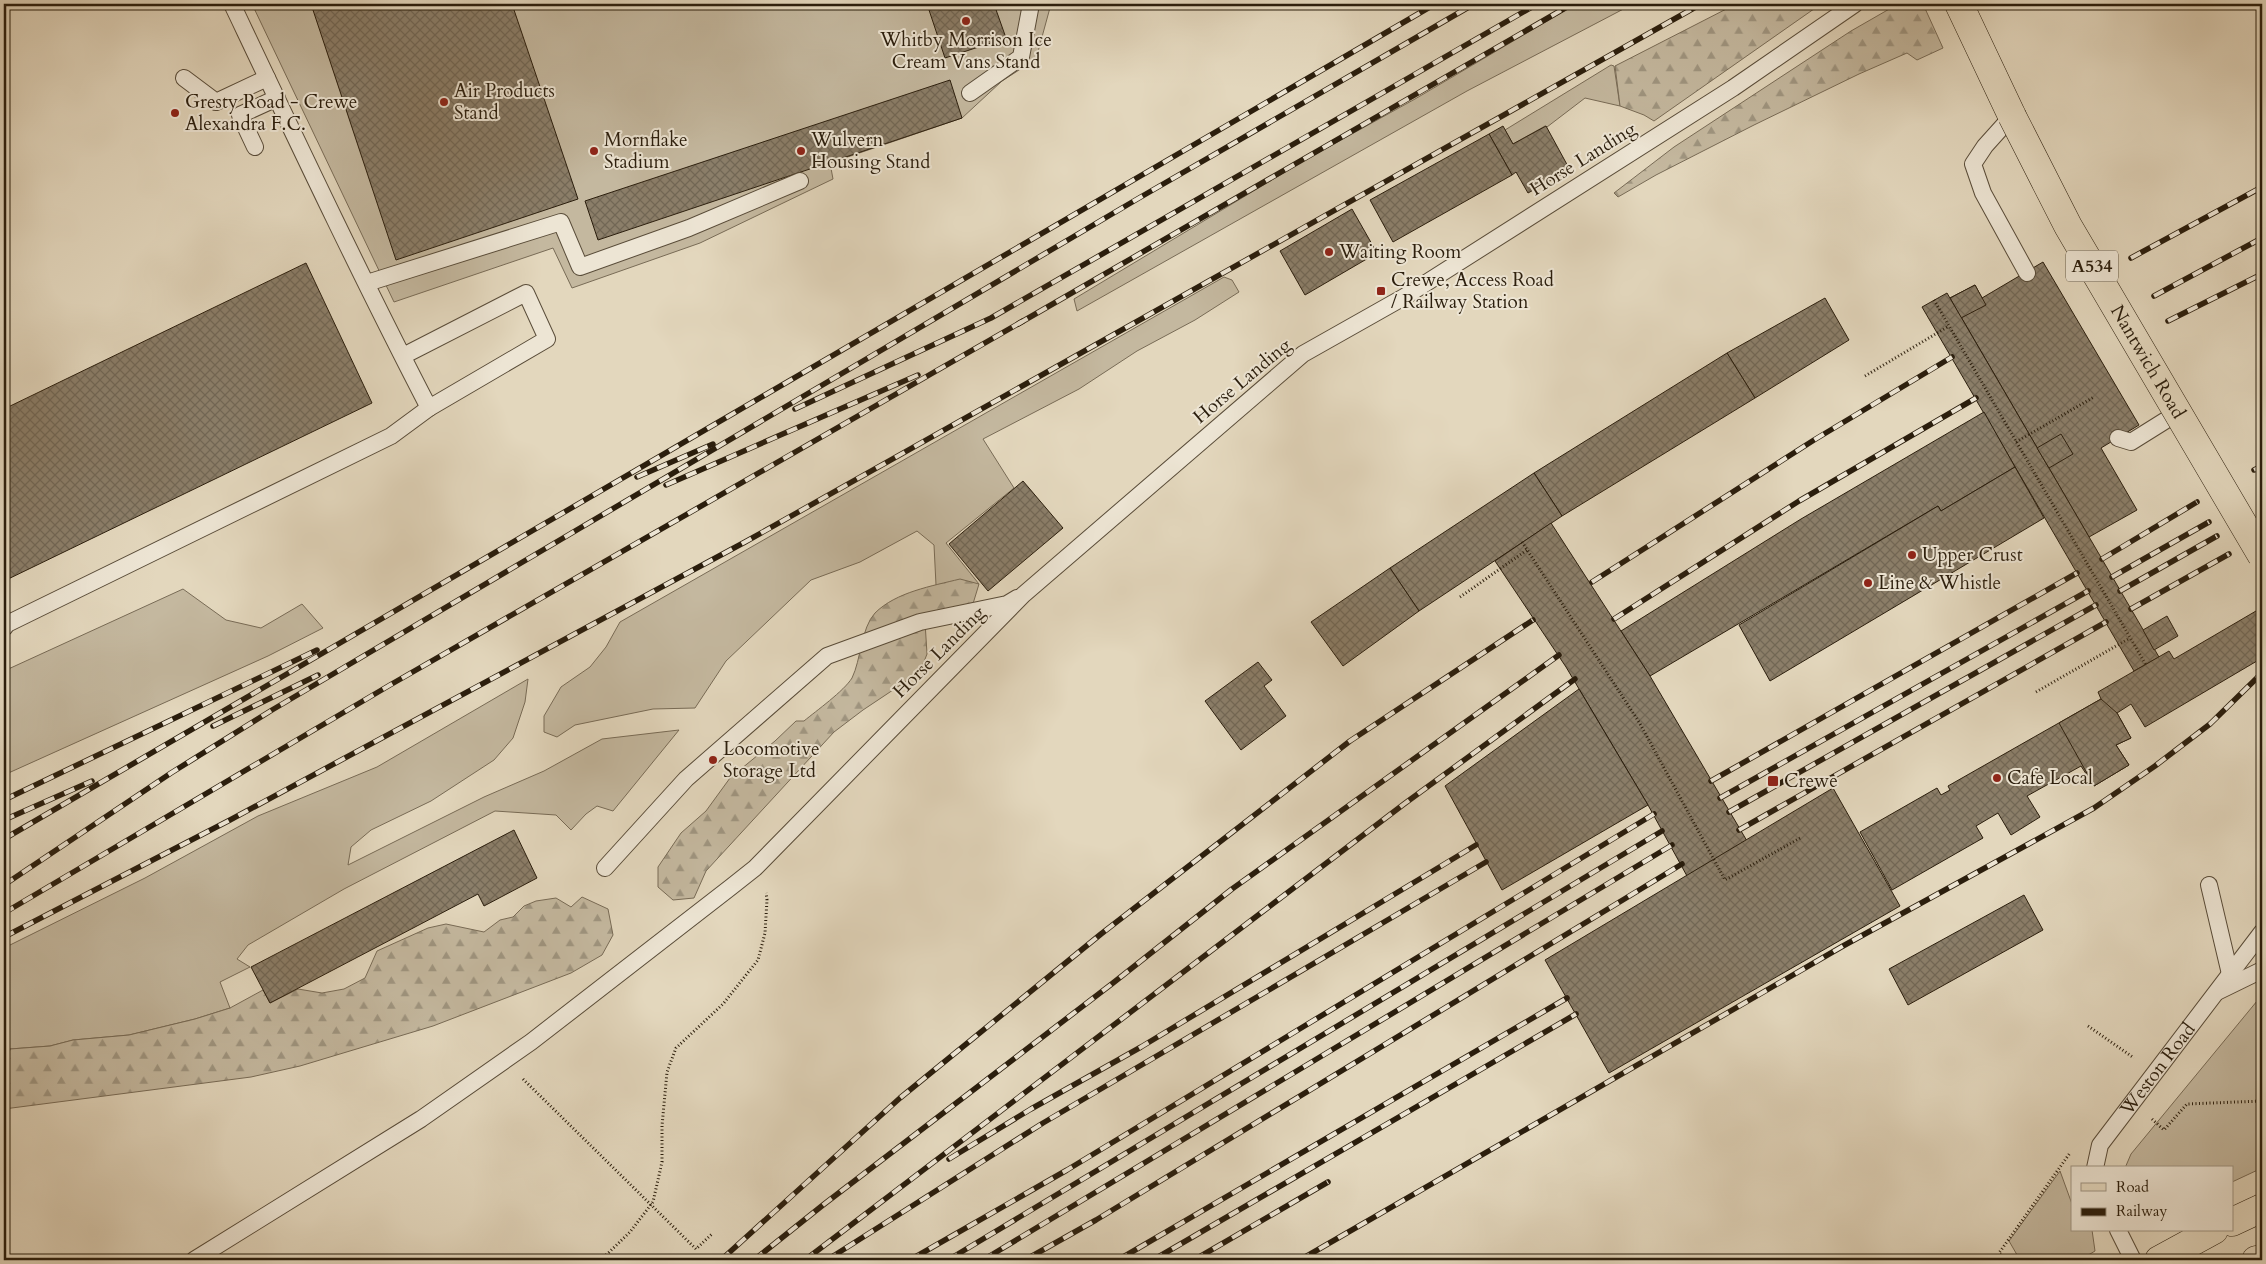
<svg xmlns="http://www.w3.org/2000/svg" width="2266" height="1264" viewBox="0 0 2266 1264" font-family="Cardo,serif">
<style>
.grass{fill:#c4b89f;stroke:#786b56}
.forest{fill:url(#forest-firs);stroke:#786b56}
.building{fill:url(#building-cross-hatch);stroke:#2b1e0d}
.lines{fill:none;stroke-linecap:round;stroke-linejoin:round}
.lane-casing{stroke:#594c39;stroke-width:18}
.primary-casing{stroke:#2b1e0d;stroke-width:29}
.path{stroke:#2b1e0d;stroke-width:3;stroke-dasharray:1 2.5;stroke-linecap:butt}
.lane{stroke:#ede5d4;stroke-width:16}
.primary{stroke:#e3d7bd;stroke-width:28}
.rail-casing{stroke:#2b1e0d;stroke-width:5.5}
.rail{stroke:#ede5d4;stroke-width:4;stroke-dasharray:11;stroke-linecap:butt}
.primary-bridge-casing{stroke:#2b1e0d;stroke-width:29;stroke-linecap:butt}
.path-bridge{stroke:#2b1e0d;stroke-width:3;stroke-dasharray:1 2.5;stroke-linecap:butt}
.primary-bridge{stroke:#e3d7bd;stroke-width:28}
.poi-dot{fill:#8f2418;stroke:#ede5d4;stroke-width:2}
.labels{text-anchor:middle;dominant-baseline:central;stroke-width:4;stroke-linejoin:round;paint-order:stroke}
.shield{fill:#ede5d4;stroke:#655a49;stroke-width:1}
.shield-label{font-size:18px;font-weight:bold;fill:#2b1e0d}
.poi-label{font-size:19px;fill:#2b1e0d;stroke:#ede5d4;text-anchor:start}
.street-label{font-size:19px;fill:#2b1e0d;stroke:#ede5d4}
</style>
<defs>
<pattern id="forest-firs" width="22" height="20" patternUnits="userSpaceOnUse" patternTransform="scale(1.25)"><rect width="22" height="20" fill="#c4b89f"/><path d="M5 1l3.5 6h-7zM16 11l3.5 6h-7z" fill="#9f9580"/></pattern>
<pattern id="building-cross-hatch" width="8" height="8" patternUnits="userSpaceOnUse" patternTransform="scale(1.25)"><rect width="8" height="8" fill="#8b7e69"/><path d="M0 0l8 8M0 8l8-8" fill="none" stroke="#726755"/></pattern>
</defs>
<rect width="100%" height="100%" fill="#e3d7bd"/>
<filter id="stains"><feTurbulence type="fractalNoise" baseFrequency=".004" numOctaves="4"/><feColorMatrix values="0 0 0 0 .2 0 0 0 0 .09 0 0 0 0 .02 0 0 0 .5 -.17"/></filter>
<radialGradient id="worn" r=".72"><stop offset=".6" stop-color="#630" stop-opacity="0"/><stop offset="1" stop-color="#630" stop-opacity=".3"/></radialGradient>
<!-- grass -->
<g class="grass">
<path d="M252 4H1051L1036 59 1002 81 962 118 830 163 833 179 700 243 572 288 553 248 394 302Z"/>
<path d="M1576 4H1633L1467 91 1077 311 1074 299 1305 160 1415 99Z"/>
<path d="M1611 65 1614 66 1620 106 1585 98 1547 127 1545 126 1513 144 1505 130Z"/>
<path d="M1224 277 1232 280 1239 292 1195 320 1137 351 1079 389 983 439 1014 488 946 543 979 584 955 600 936 585 934 545 917 531 860 562 811 580 726 661 695 708 653 709 575 725 557 737 544 732V716L561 687 590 667 606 647 620 622Z"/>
<path d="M183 589 226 620 261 628 302 604 323 628 268 656 4 775V671Z"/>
<path d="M528 679 525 702 513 738 494 760 431 801 371 830 351 847 348 865 484 797 544 771 602 739 679 730 613 811 597 806 586 814 571 830 556 815 495 811 344 889 248 945 237 959 250 967 220 982 230 1008 195 1019 129 1035 73 1040 50 1046 10 1049 4 1079V948L145 878 258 816 377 767Z"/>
<path d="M2262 995V1168L2232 1182V1168H2125L2131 1154Z"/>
<path d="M2060 1171 2072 1204V1230H2092L2095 1251 2080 1260H2020L2009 1241Z"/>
</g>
<!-- forest -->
<g class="forest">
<path d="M1736 4H1821L1654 121 1644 115 1620 106 1615 66Z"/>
<path d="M1898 4H1923L1943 48 1917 60 1907 53 1859 74 1754 125 1656 175 1618 197 1614 193 1674 147 1851 31Z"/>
<path d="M960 579 979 584 972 607 925 622 927 654 920 672 863 710 834 732 706 871 694 898 673 900 658 887V867L681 833 706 811 730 778 775 741 796 721H804C816 711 844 691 852 678 861 660 861 628 875 613 896 592 932 586 960 579Z"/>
<path d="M582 897 608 909 613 935 602 955 571 973 433 1026 300 1066 251 1077 4 1109V1079L10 1049 50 1046 73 1040 129 1035 195 1019 230 1008 263 990 270 1003 298 989 322 993 344 989 365 978 377 951 428 928 446 924 484 932 500 920 513 917 524 906 536 901 556 898 571 907Z"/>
</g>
<!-- building -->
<g class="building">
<path d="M311 4H512L578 199 396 260Z"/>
<path d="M927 4H994L1006 38 945 58Z"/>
<path d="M950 80 962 118 598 240 585 201Z"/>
<path d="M1503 126 1513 144 1546 126 1570 170 1528 193 1516 172 1512 175 1489 134Z"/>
<path d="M1489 134 1512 175 1393 242 1370 200Z"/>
<path d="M1352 209 1377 253 1305 295 1280 251Z"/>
<path d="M2043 262 2139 425 2101 448 2137 510 2089 537 1950 298 1975 285 1982 298Z"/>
<path d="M306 263 372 403 4 581V409Z"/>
<path d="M1975 285 1986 305 1961 318 1950 298Z"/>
<path d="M1947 293 2159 657 2134 671 1922 307Z"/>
<path d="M1825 298 1849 340 1755 398 1727 353Z"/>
<path d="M1727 353 1755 398 1562 516 1534 473Z"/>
<path d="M1984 412 2015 467 1941 511 1938 506 1650 676 1621 631 1801 519Z"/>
<path d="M2061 434 2073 454 2049 468 2037 448Z"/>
<path d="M2015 467 2044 518 1770 681 1739 625 1938 506 1941 511Z"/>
<path d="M1534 473 1562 516 1419 611 1390 568Z"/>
<path d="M1023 481 1063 528 988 591 949 544Z"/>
<path d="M1551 523 1650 676 1747 841 1687 876 1648 805 1566 667 1495 561Z"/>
<path d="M1390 568 1419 611 1343 666 1311 622Z"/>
<path d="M2256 611 2262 622V658L2145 727 2131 704 2117 713 2131 738 2116 745 2129 765 2094 786 2081 766 2027 796 2040 817 2011 835 1998 813 1976 826 1983 838 1892 890 1860 832 1937 788 1941 795 1950 790 1948 786 2101 699 2098 692 2169 651 2174 659Z"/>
<path d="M2167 616 2178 636 2154 650 2143 630Z"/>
<path d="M1258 662 1272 680 1264 686 1286 716 1241 750 1205 701Z"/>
<path d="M1579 689 1648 805 1502 890 1445 786Z"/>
<path d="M2101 699 2117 713 2131 738 2116 745 2129 765 2094 786 2059 723Z"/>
<path d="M1833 788 1900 906 1609 1073 1545 960Z"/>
<path d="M514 830 537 878 484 906 478 894 270 1003 251 967Z"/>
<path d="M2024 895 2043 930 1908 1005 1889 969Z"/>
</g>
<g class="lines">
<defs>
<g id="lane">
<path d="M232 4C296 139 360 275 429 408L547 339 526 293 403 356"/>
<path d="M184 78 216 102 267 78"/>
<path d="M970 93 1021 57 1031 4"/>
<path d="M2012 116 1985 146 1973 164 1983 193 2027 273"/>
<path d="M255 147 240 115 277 98"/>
<path d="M367 283 561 222 580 267 689 228 800 181"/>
<path d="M2118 438 2131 442 2179 412"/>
<path d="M4 628 7 624 391 436 429 408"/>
<path d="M605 868 686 779 827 656 920 622 1007 604 1017 598"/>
<path d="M2209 885 2230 974"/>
<path d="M2219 991 2262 970"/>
<path id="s1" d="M2095 1168 2100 1145 2262 932"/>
<path d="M2118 1230 2133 1260"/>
<path d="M194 1260 421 1119 531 1042 731 887 755 868 1023 595 1303 354 1404 297 1733 88 1855 4"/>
</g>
<g id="primary">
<path d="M1959 4 2012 116"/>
<path d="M2232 1222 2262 1208"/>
<path d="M2159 1260 2214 1230"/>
<path d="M2256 1260 2262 1259"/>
</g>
</defs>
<!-- lane casing -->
<use href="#lane" class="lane-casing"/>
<!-- primary casing -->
<use href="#primary" class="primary-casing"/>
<!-- path -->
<g class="path">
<path d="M1934 300 2146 665"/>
<path d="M1865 376 1949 326"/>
<path d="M2016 442 2094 397"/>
<path d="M1460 597 1527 550"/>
<path d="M2036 692 2130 638"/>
<path d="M2088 1026 2134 1058"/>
<path d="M523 1079 696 1249 713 1233"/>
<path d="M2152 1119 2164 1130 2187 1104 2262 1101"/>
<path d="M601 1260 630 1232 653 1202 662 1162V1126L667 1072 676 1048 723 1004 758 960 765 933 767 900 766 893"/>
<path d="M2005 1260 1999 1253 2070 1153"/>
</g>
<!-- lane -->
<use href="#lane" class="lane"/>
<!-- primary -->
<use href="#primary" class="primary"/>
<defs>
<g id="rail">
<path d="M2131 258 2262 187"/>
<path d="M2154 296 2262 238"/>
<path d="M2168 321 2262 274"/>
<path d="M1018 324 1572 4"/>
<path d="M795 409 991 318 1537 4"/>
<path d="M2254 470 2262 466"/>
<path d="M637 477 713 444"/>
<path d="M666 485 918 375"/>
<path d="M2102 559 2197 502"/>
<path d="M2112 577 2209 522"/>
<path d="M1592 582 1814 440 1952 357"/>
<path d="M2120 591 2217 536"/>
<path d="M2131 609 2229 554"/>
<path d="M1614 619 1799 501 1976 398"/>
<path d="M213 726 318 675"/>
<path d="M1711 781 2077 573"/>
<path d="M1720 798 2088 591"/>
<path d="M4 800 317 650"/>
<path d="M1729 812 2096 605"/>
<path d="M4 820 92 781"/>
<path d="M1739 830 2106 622"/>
<path d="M4 839 1435 4"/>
<path d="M4 885 171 773 272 710 1139 198 1474 4"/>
<path d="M4 913 390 685 1023 321"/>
<path d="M4 937 230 820 745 542 1701 4"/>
<path d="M949 1159 1031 1109 1141 1047 1476 845"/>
<path d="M721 1260 900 1098 1101 934 1350 741 1533 620"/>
<path d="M754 1260 823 1205 1113 983 1232 889 1559 655"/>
<path d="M805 1260 1404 804 1575 679"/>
<path d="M827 1260 1043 1123 1486 862"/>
<path d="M910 1260 1067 1170 1654 814"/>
<path d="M948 1260 1662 831"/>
<path d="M983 1260 1672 845"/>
<path d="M1025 1260 1096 1220 1682 864"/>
<path d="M1118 1260 1567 998"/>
<path d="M1153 1260 1576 1014"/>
<path d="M1194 1260 1328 1182"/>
<path d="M1300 1260 1843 946 2094 808 2155 766 2210 724 2262 673"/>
</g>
</defs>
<!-- rail casing -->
<use href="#rail" class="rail-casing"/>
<!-- rail -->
<use href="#rail" class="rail"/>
<defs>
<g id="primary-bridge">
<path id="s2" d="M2012 116 2068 226 2262 556"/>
</g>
</defs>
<!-- primary-bridge casing -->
<use href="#primary-bridge" class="primary-bridge-casing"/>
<!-- path-bridge -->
<path class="path-bridge" d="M1522 542 1639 722 1725 880 1802 837"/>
<!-- primary-bridge -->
<use href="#primary-bridge" class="primary-bridge"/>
</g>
<!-- markers -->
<g class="poi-dot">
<circle cx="966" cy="21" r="5"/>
<circle cx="444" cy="102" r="5"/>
<circle cx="175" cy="113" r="5"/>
<circle cx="594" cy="151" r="5"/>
<circle cx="801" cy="151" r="5"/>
<circle cx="1329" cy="252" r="5"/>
<rect x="1376" y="286" width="10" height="10" rx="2.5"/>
<circle cx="1912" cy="555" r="5"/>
<circle cx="1868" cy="583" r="5"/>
<circle cx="713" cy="760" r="5"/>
<circle cx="1997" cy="778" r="5"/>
<rect x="1767" y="775" width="12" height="12" rx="2.5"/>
</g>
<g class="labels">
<!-- shield labels -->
<rect class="shield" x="2066" y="250.5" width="52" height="31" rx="4"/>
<g class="shield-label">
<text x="2092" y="266">A534</text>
</g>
<!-- poi labels -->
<g class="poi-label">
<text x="966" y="40" text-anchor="middle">Whitby Morrison Ice<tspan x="966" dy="22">Cream Vans Stand</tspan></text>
<text x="454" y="91">Air Products<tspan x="454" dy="22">Stand</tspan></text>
<text x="185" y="102">Gresty Road - Crewe<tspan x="185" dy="22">Alexandra F.C.</tspan></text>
<text x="604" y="140">Mornflake<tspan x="604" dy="22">Stadium</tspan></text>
<text x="811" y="140">Wulvern<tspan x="811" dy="22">Housing Stand</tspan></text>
<text x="1339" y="252">Waiting Room</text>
<text x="1391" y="280">Crewe, Access Road<tspan x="1391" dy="22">/ Railway Station</tspan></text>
<text x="1922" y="555">Upper Crust</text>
<text x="1878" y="583">Line &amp; Whistle</text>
<text x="723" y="749">Locomotive<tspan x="723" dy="22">Storage Ltd</tspan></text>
<text x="2007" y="778">Cafe Local</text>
<text x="1784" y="781">Crewe</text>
</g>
<!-- street labels -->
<g class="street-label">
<text transform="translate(1583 159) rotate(-32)">Horse Landing</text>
<text stroke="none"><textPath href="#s2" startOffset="281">Nantwich Road</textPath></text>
<text transform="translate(1242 381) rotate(-40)">Horse Landing</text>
<text transform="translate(939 652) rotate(-45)">Horse Landing</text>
<text stroke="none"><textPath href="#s1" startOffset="119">Weston Road</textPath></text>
</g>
</g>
<!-- margin -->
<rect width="2266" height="1264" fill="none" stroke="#e3d7bd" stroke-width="20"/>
<rect x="5" y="5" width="2256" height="1254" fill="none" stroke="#2b1e0d" stroke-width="2.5"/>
<rect x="10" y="10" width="2246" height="1244" fill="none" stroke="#2b1e0d"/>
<!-- legend -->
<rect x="2071" y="1166" width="162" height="65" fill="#ede5d4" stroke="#9f9584"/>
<rect x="2081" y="1183" width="25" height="8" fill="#e3d7bd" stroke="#9f9584"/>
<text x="2116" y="1192" font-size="15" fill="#2b1e0d">Road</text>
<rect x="2081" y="1208" width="25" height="8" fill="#2b1e0d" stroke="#9f9584"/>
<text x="2116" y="1216" font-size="15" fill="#2b1e0d">Railway</text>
<rect width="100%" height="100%" filter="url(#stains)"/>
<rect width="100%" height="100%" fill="url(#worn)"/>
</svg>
